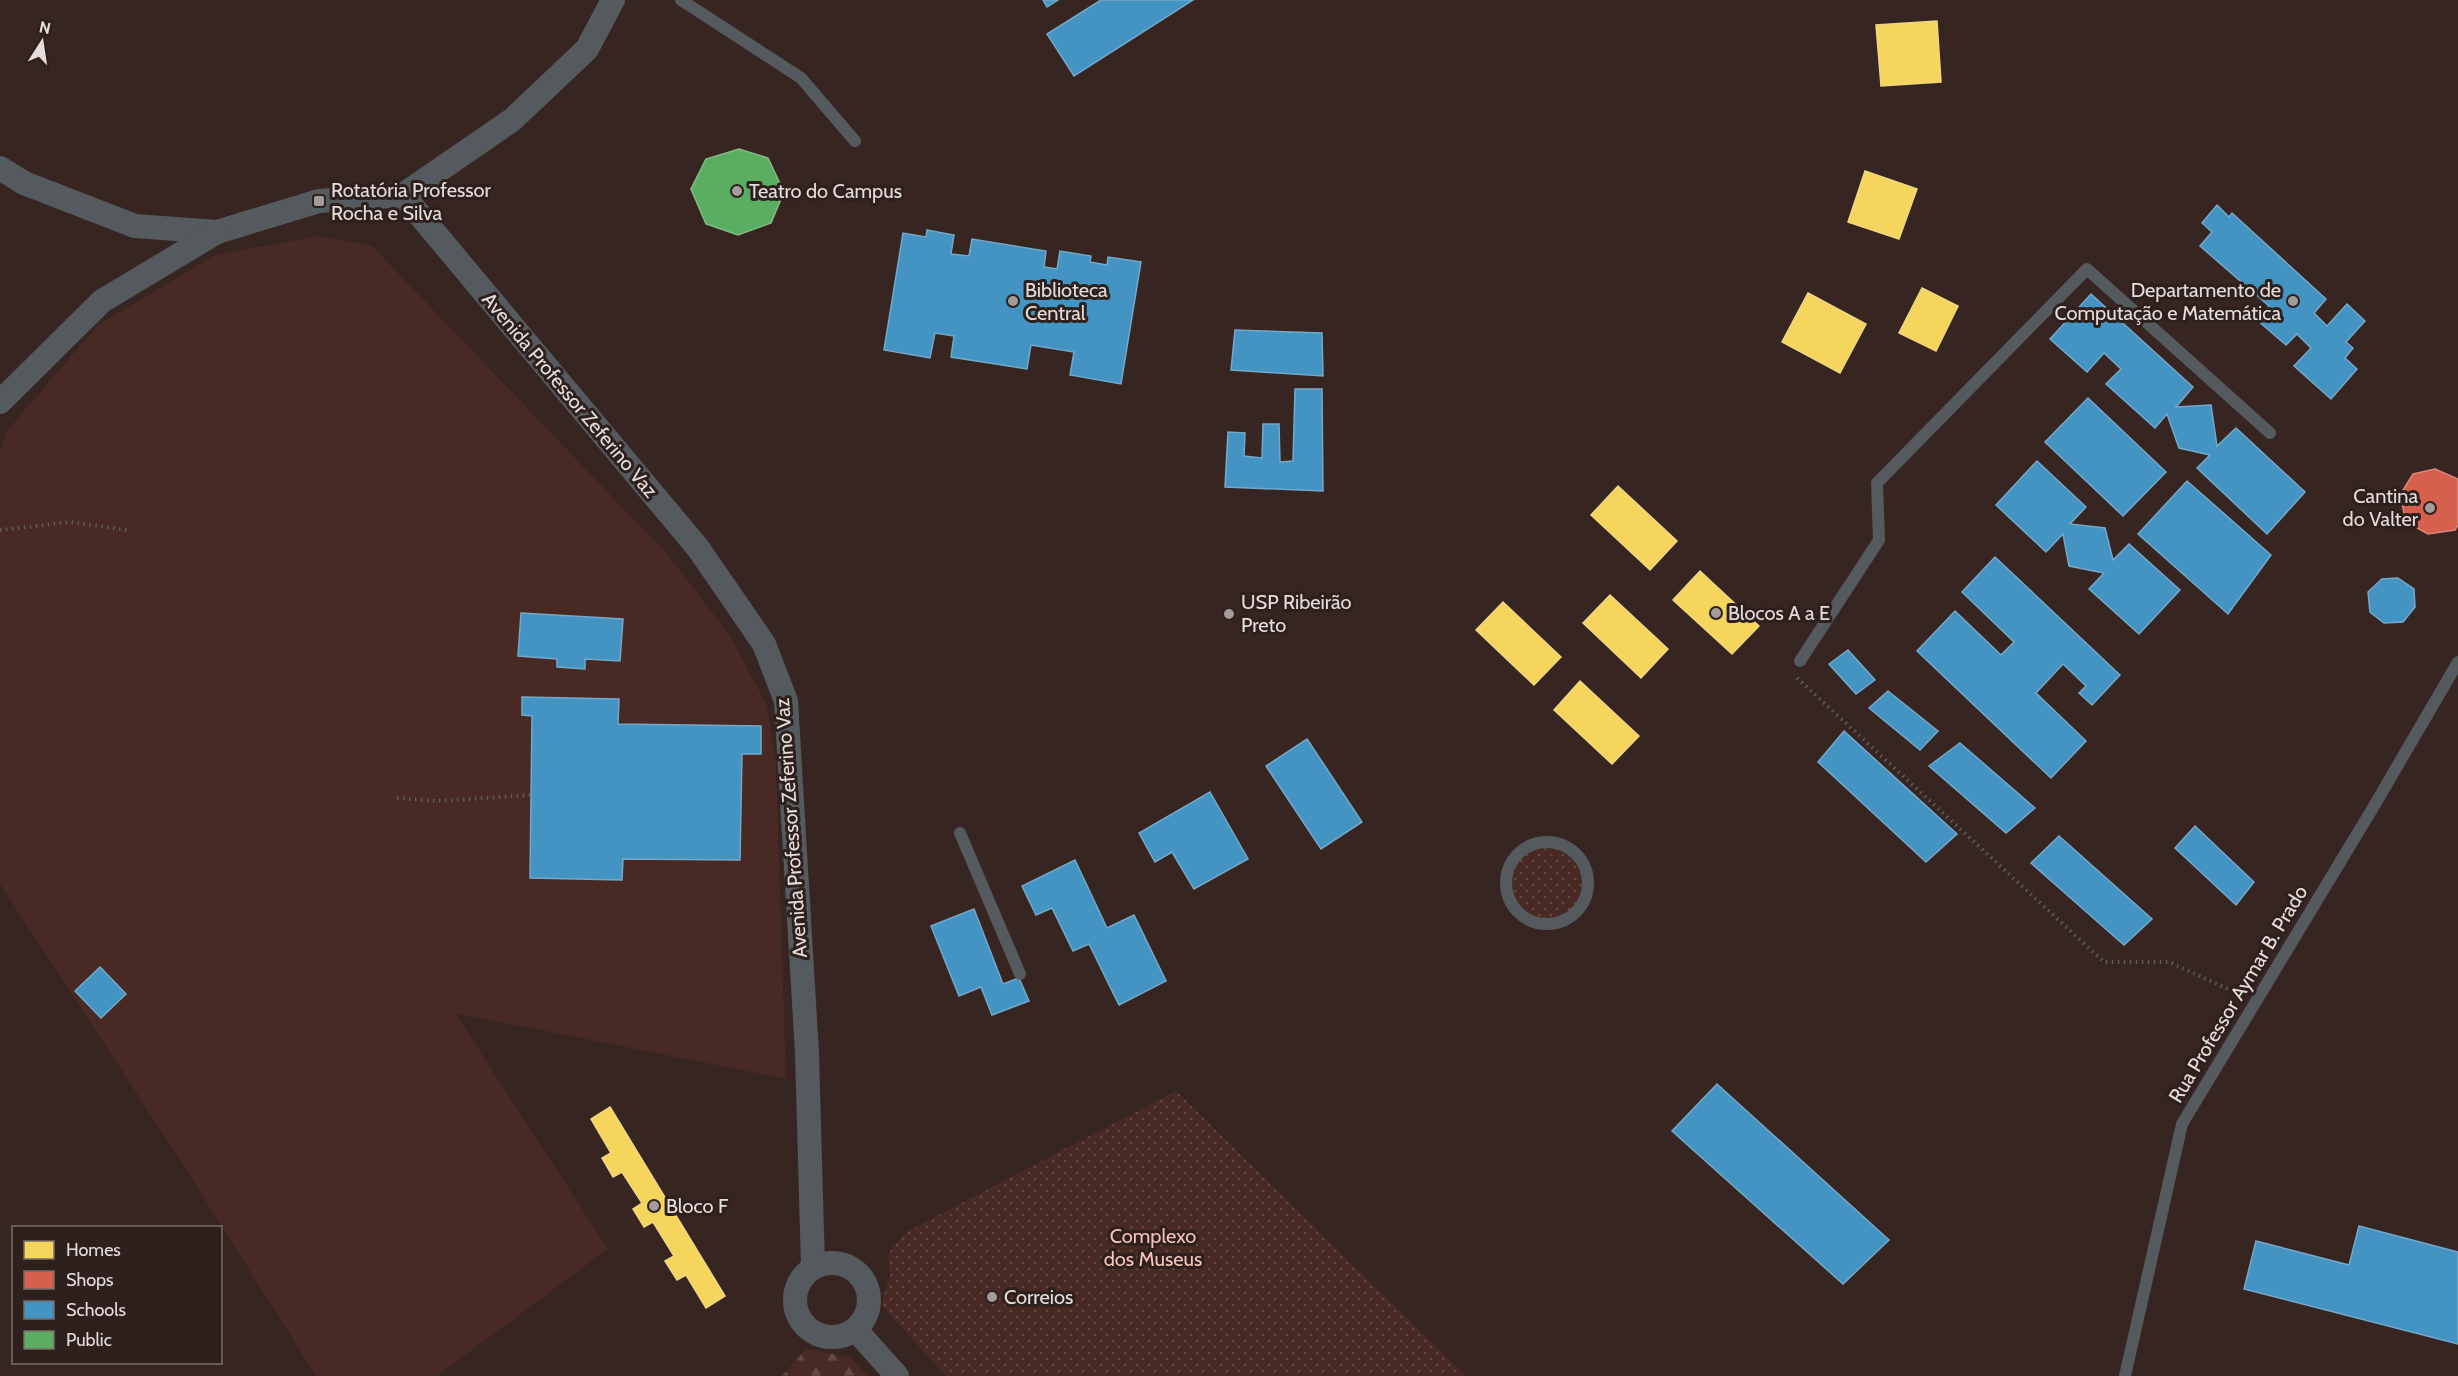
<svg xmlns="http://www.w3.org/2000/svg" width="2458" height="1376" viewBox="0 0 2458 1376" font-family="Cabin,sans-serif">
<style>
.built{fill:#372522;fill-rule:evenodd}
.grass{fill:url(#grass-dots)}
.forest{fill:url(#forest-firs)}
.pitch{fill:#482924}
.homes{fill:#f6d55c;stroke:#f1d782;stroke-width:1.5}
.shops{fill:#d6604d;stroke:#db8678;stroke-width:1.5}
.schools{fill:#4393c3;stroke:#74a9ca;stroke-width:1.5}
.public{fill:#5aae61;stroke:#84bc86;stroke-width:1.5}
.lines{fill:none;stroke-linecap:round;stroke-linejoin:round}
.path{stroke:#5d5d5d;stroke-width:4;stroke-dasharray:1.5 4.5;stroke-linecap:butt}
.lane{stroke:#545a5e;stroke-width:12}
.street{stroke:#545a5e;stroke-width:24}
.poi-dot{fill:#a49c9a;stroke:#2d201d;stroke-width:2}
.labels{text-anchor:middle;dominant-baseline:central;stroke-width:6;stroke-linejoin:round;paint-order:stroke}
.poi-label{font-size:20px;fill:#e6dddb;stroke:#2d201d;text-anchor:start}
.street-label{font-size:20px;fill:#e6dddb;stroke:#2d201d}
.park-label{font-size:20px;fill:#f9c2b8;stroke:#2d201d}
</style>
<defs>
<pattern id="grass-dots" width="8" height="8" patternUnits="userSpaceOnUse" patternTransform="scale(1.5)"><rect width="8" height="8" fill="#482924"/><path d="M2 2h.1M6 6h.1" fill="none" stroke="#624843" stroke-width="1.8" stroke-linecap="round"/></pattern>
<pattern id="forest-firs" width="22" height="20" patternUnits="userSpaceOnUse" patternTransform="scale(1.5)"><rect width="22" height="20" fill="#482924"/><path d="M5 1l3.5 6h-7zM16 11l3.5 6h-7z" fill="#624843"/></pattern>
</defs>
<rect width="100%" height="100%" fill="#2a2220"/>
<!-- built -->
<path class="built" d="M0 0H2458V1376H0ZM14 1228H220V1362H14Z"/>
<!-- grass -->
<g class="grass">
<circle cx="1546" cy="882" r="37"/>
<path d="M1176 1091 1466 1376H946L881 1305 890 1275 888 1254 906 1232Z"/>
</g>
<!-- forest -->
<path class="forest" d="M806 1349 849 1357 868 1376H782Z"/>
<!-- pitch -->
<path class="pitch" d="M318 236 372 246 667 554 729 634 767 705 776 766 786 1079 455 1013 608 1249 437 1376H316L175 1152 0 884V452L6 432 98 325 215 255Z"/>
<!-- homes -->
<g class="homes">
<path d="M1937 21 1941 82 1881 86 1876 25Z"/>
<path d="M1865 171 1917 189 1899 239 1848 222Z"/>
<path d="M1922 288 1958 306 1936 351 1899 333Z"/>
<path d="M1808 293 1866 324 1840 373 1782 342Z"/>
<path d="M1618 486 1677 541 1650 570 1591 515Z"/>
<path d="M1700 571 1759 626 1732 654 1673 600Z"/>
<path d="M1610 595 1668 649 1641 678 1583 623Z"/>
<path d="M1503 602 1561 657 1534 685 1476 630Z"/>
<path d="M1580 681 1639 736 1612 764 1554 710Z"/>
<path d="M610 1107 725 1296 706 1308 686 1275 677 1280 665 1261 674 1256 653 1222 644 1227 633 1209 642 1203 622 1172 613 1177 602 1158 611 1153 591 1119Z"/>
</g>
<!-- shops -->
<path class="shops" d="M2435 469 2458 479V525L2455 530 2428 534 2406 522 2400 495 2413 474Z"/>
<!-- schools -->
<g class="schools">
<path d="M1043 0H1058L1047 7Z"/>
<path d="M1101 0H1193L1074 76 1047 34Z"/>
<path d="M2217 205 2229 217 2232 213 2326 299 2314 313 2327 326 2347 304 2365 321 2346 342 2353 348 2345 358 2357 369 2331 399 2294 366 2311 348 2297 334 2286 345 2257 320 2269 306 2200 246 2212 232 2202 223Z"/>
<path d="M927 230 954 235 951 254 969 256 972 239 1046 251 1044 267 1057 269 1060 251 1091 256 1090 262 1107 265 1108 257 1141 262 1121 384 1070 375 1074 352 1031 345 1027 369 951 357 954 336 935 333 930 358 884 350 903 233 926 237Z"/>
<path d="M2091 294 2193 387 2176 407 2211 405 2217 446 2236 428 2305 492 2267 534 2197 468 2210 455 2179 448 2167 414 2155 428 2106 384 2121 369 2104 353 2087 372 2050 339Z"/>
<path d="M1235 330 1322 333 1323 376 1231 370Z"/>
<path d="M1295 389H1322L1323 491 1225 487 1228 432 1245 433 1244 456 1262 458 1263 424H1279L1280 462 1293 461Z"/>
<path d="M2088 398 2166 472 2123 516 2045 442Z"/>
<path d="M2037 461 2086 507 2070 524 2105 528 2113 560 2129 544 2180 590 2139 634 2089 589 2104 573 2069 566 2063 534 2046 552 1996 505Z"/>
<path d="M2187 481 2271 555 2228 614 2138 534Z"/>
<path d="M1995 557 2120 675 2092 705 2079 693 2086 686 2063 664 2036 693 2086 741 2051 778 1917 651 1955 611 2001 655 2014 642 1962 592Z"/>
<path d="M2398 578 2414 589 2415 607 2403 622 2384 623 2370 612 2368 592 2382 579Z"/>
<path d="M521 613 623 619 620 661 585 659V669L557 667V659L518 656Z"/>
<path d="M1848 650 1875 680 1856 694 1829 664Z"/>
<path d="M1888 691 1938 731 1920 750 1869 708Z"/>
<path d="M522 697 619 699 618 724 761 726V754H742L740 860 623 859 622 880 530 878 532 716 522 715Z"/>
<path d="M1844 731 1957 834 1926 862 1818 762Z"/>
<path d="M1307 739 1362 822 1321 849 1266 766Z"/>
<path d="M1960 743 2035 808 2006 833 1929 766Z"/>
<path d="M1210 792 1248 859 1194 889 1172 852 1155 862 1139 833Z"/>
<path d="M2195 826 2254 882 2236 905 2175 848Z"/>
<path d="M2059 836 2152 919 2124 945 2031 863Z"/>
<path d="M1075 860 1107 928 1134 915 1166 981 1119 1005 1089 944 1073 951 1052 908 1036 915 1022 886Z"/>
<path d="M974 909 1003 984 1019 978 1029 1001 992 1015 981 987 959 996 931 926Z"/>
<path d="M100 967 126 994 101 1018 75 991Z"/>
<path d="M1717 1084 1889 1240 1843 1284 1672 1131Z"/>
<path d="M2359 1226 2458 1252V1344L2244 1289 2256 1241 2349 1265Z"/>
</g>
<!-- public -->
<path class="public" d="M739 149 768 158 784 192 771 223 738 235 706 224 691 189 706 159Z"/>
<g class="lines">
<!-- path -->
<g class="path">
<path d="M0 530 71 522 127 530"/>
<path d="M1797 678 2104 962H2169L2241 995"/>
<path d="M397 798 439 801 531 795"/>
</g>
<!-- lane -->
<g class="lane">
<path d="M681 0 801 78 855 141"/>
<path d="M1800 661 1879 540 1877 483 2087 269 2270 433"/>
<path d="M960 833 1020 974"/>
<circle cx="1547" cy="883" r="41"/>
<path d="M2125 1376 2182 1124 2374 806 2458 662"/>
</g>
<!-- street -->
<g class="street">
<path d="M0 168 24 183 135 226 217 232 319 201 403 195 512 120 587 49 613 0"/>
<path d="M403 195 698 548 764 644 786 701 807 1053 813 1267"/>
<path d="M0 402 102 301 217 232"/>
<circle cx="832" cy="1300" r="37"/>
<path d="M855 1329 897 1376"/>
</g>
</g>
<!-- markers -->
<g class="poi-dot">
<circle cx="737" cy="191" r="6"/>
<rect x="313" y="195" width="12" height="12" rx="3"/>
<circle cx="1013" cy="301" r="6"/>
<circle cx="2293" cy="301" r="6"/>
<circle cx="2430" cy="508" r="6"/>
<circle cx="1716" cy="613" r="6"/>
<circle cx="1229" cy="614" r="6"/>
<circle cx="654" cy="1206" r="6"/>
<circle cx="992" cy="1297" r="6"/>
</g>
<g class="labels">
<!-- poi labels -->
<g class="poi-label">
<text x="331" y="190">Rotatória Professor<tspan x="331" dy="23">Rocha e Silva</tspan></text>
<text x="749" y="191">Teatro do Campus</text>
<text x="1025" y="290">Biblioteca<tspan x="1025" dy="23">Central</tspan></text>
<text x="2281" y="290" text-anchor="end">Departamento de<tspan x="2281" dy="23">Computação e Matemática</tspan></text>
<text x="2418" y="496" text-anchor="end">Cantina<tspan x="2418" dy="23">do Valter</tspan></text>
<text x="1241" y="602">USP Ribeirão<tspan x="1241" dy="23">Preto</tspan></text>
<text x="1728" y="613">Blocos A a E</text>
<text x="666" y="1206">Bloco F</text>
<text x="1004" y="1297">Correios</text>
</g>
<!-- street labels -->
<g class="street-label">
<text transform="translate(570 395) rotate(50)">Avenida Professor Zeferino Vaz</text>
<text transform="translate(791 828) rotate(-94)">Avenida Professor Zeferino Vaz</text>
<text transform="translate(2238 994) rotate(-59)">Rua Professor Aymar B. Prado</text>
</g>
<!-- park labels -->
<g class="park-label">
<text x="1153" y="1236">Complexo<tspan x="1153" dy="23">dos Museus</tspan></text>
</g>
</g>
<!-- legend -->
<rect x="12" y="1226" width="210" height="138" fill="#2d201d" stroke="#776c69" stroke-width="1.5"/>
<rect x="24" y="1241" width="30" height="18" fill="#f6d55c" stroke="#776c69" stroke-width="1.5"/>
<text x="66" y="1256" font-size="18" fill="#e6dddb">Homes</text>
<rect x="24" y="1271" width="30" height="18" fill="#d6604d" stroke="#776c69" stroke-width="1.5"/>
<text x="66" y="1286" font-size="18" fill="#e6dddb">Shops</text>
<rect x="24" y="1301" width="30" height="18" fill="#4393c3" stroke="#776c69" stroke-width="1.5"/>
<text x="66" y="1316" font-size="18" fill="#e6dddb">Schools</text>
<rect x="24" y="1331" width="30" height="18" fill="#5aae61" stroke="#776c69" stroke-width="1.5"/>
<text x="66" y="1346" font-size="18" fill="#e6dddb">Public</text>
<!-- north arrow -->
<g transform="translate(42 42) rotate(12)" stroke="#2d201d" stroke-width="4.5" paint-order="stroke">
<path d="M0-4.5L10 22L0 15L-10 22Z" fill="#e6dddb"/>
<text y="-9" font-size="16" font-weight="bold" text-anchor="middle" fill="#e6dddb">N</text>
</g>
</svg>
